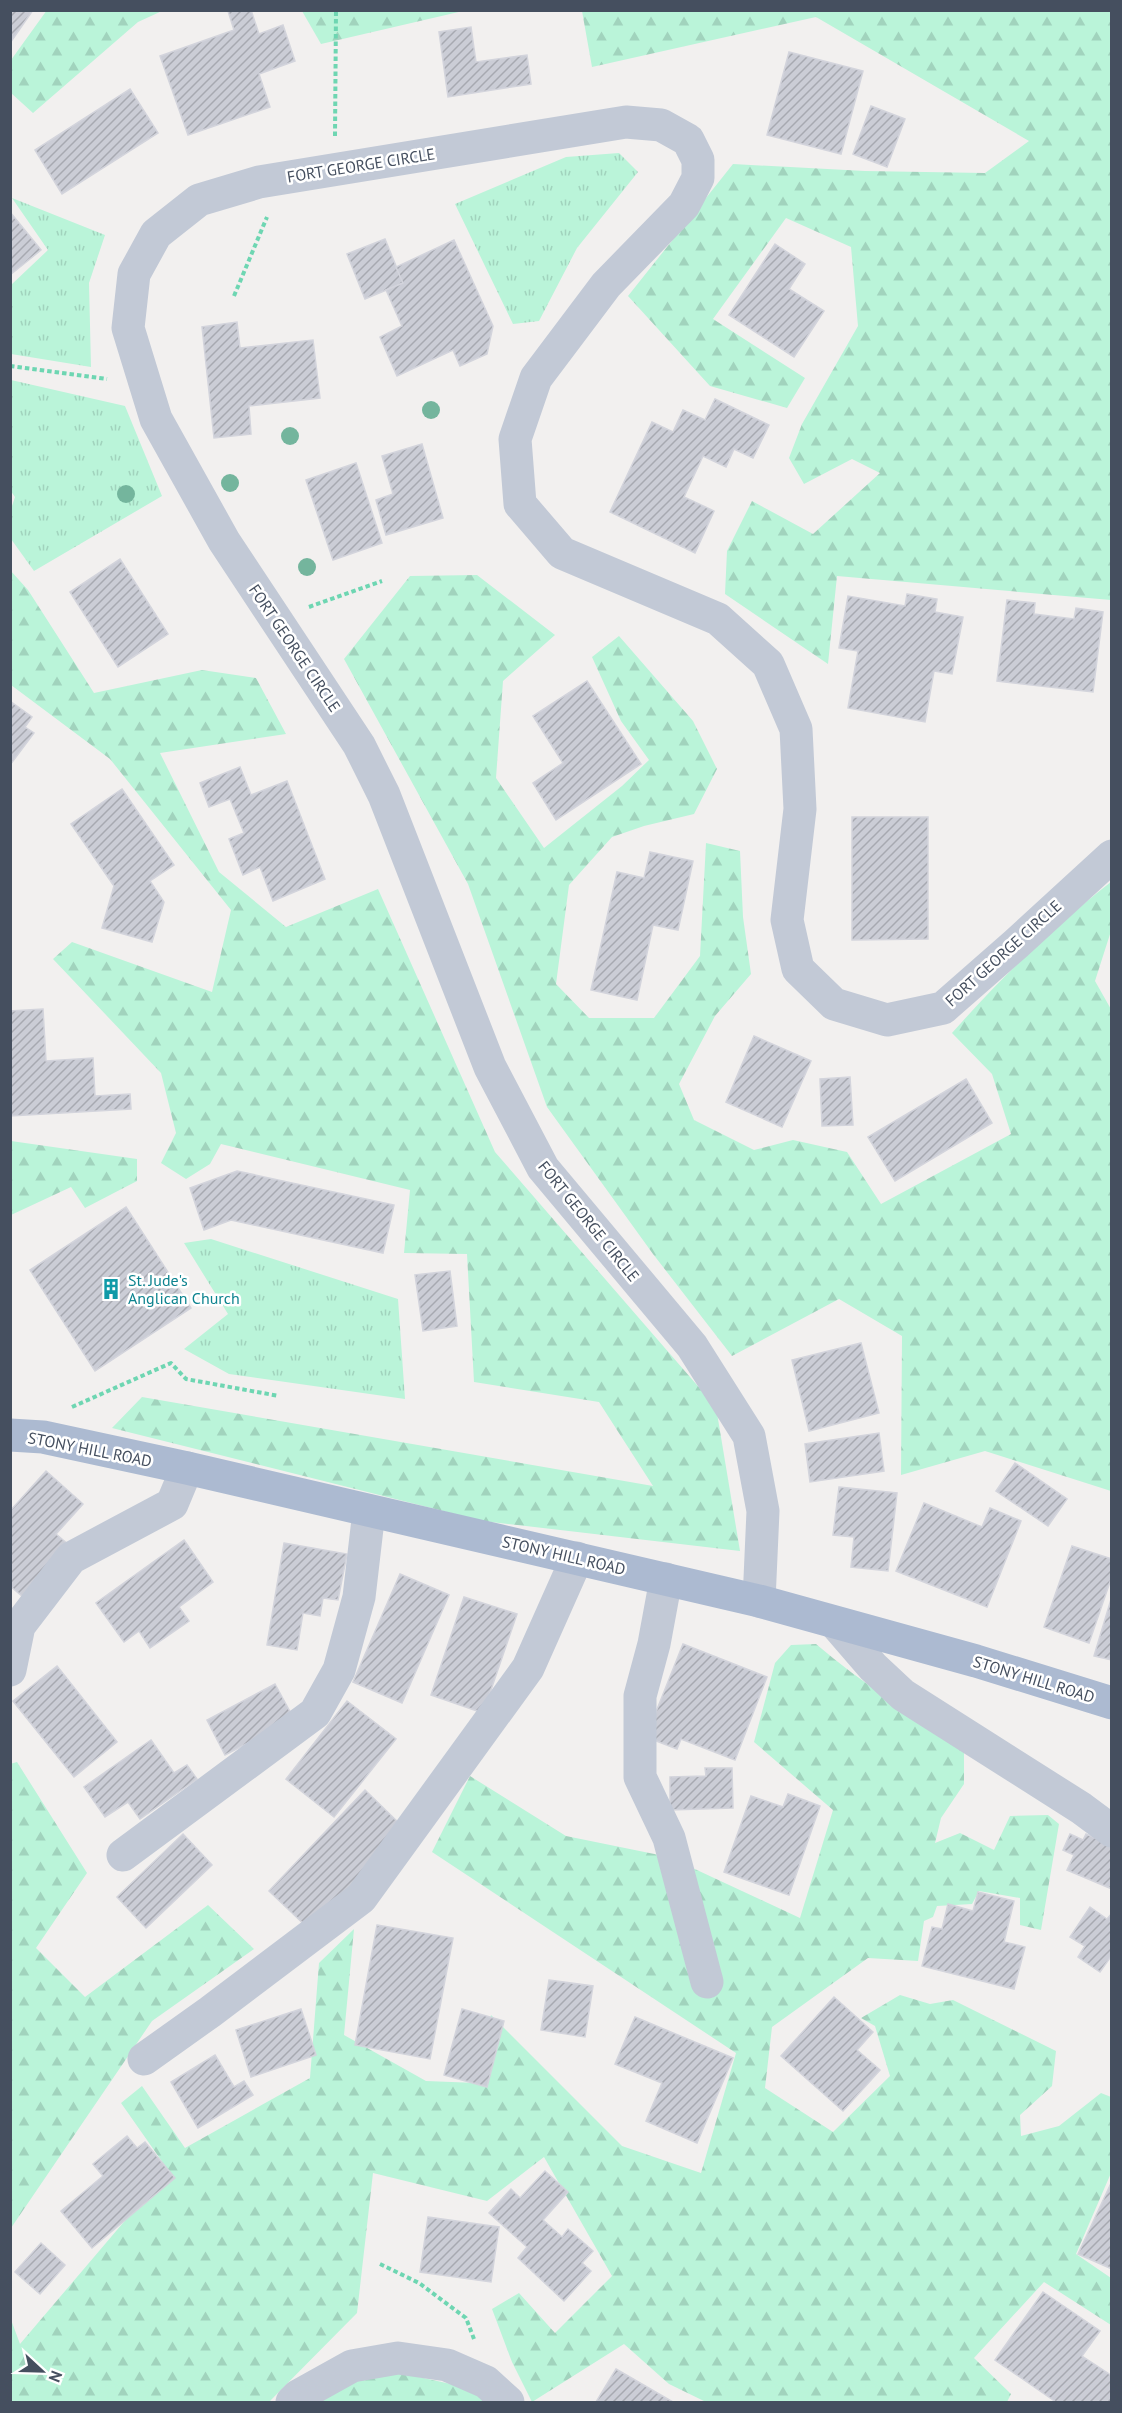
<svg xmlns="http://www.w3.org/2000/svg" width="1122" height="2413" viewBox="0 0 1122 2413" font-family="'PT Sans',sans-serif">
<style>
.grass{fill:url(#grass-tufts)}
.forest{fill:url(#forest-firs)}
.building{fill:url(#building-hatch);stroke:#d3d4dc;stroke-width:1.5}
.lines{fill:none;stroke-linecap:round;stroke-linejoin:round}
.path{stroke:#6ed6b2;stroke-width:4;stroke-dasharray:4.5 3;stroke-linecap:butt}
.minor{stroke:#c2c9d6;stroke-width:33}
.primary{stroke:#acbad1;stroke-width:33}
.tree{fill:#74b59d}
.labels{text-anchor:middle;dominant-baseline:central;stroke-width:5;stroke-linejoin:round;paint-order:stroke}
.street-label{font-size:16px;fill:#454f5f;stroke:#fff}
.culture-label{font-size:16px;fill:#0d838f;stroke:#fff;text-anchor:start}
</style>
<defs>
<pattern id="grass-tufts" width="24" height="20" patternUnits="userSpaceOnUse" patternTransform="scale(1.5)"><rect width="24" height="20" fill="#baf4d9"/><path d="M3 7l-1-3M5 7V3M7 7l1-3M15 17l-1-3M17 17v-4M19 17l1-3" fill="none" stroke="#a1d3bd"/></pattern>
<pattern id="forest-firs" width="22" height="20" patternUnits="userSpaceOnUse" patternTransform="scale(1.5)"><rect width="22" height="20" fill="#baf4d9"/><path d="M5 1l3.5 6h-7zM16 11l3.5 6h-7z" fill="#a1d3bd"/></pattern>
<pattern id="building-hatch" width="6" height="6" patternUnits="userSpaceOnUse" patternTransform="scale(1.5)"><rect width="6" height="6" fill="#cbcdd6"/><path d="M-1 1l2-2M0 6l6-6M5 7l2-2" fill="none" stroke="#a7a9b1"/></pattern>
</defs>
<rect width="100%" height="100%" fill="#f2f0ef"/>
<!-- grass -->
<g class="grass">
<path d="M619 153 638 172 577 248 539 321 513 324 455 204 566 157Z"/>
<path d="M12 198 105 235 89 283 91 367 11 354V285L48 250Z"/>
<path d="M11 380 125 406 162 496 34 571 11 539V509L15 497 10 490Z"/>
<path d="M211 1239 398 1299 405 1399 229 1374 184 1349 228 1314 184 1243Z"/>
</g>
<!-- forest -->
<g class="forest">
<path d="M47 10H162V11L138 22 33 113 11 93V60Z"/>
<path d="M302 11H463L321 44Z"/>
<path d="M582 11H1111V600L837 576 828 664 725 594 727 551 752 501 813 534 880 473 852 459 804 484 789 458 802 424 858 326 851 247 786 218 713 319 805 378 787 408 710 386 628 296 733 164 865 171 985 173 1029 141 816 17 592 67Z"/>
<path d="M10 570 28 590 94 693 202 670 256 678 286 734 160 753 219 872 286 927 378 889 495 1152 716 1407 740 1551 483 1521 112 1428 142 1397 653 1486 599 1402 474 1382 467 1254 404 1253 410 1190 221 1144 210 1164 186 1179 161 1163 176 1133 161 1073 53 959 72 942 212 992 231 910 110 759 11 685Z"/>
<path d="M477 575 555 635 503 681 496 778 544 848 622 786 649 760 621 721 592 657 619 636 693 721 717 769 694 814 644 826 612 837 569 885 556 984 589 1018H654L700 956 706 843 740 851 743 917 751 974 715 1016 679 1084 694 1120 754 1150 793 1140 847 1152 881 1204 1011 1134 992 1074 952 1033C1001 978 1053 927 1111 882V931L1095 981 1112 1011 1111 1491 985 1451 901 1475 902 1336 839 1299 732 1356 653 1254 547 1107 468 884 344 659 410 576Z"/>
<path d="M11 1141 137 1159V1181L85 1208 71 1187 11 1215Z"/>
<path d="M816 1644C862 1684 914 1715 964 1747V1784L941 1818 935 1843 960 1833 994 1850 1010 1816 1048 1815 1059 1824 1041 1930 1020 1925V1898L979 1891 972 1904 937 1906 933 1917 924 1921 918 1961 868 1958 772 2027 765 2088 833 2132 890 2076 875 2026 861 2018 900 1995 930 2004 953 2000 1056 2051 1052 2086 1020 2115 1021 2136 1059 2126 1101 2093 1111 2097V2173L1076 2254 1111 2278V2325L1044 2282 974 2358 1011 2394 1007 2402H706L669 2384 624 2344 532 2402 512 2362 492 2309 519 2293 555 2333 612 2276 544 2157 487 2201 373 2173 357 2313 269 2402H11L10 2317 20 2344 168 2170 121 2103 142 2086 185 2148 310 2078 319 1963 354 1929 344 2035 426 2081 477 2083 491 2015 622 2146 701 2173 736 2053 432 1852 470 1776 566 1836 669 1857 800 1918 833 1810 754 1742 775 1663 791 1645Z"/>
<path d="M17 1762 87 1873 36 1948 85 1997 208 1905 254 1949 152 2021 11 2228 10 1764Z"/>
<path d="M401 2373 478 2390 494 2402H310L356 2376Z"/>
</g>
<!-- building -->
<g class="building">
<path d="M10 10H33L10 43Z"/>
<path d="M251 10 259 34 283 25 295 61 259 74 270 107 188 135 160 56 234 30 228 11Z"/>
<path d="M471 27 476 62 527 55 531 84 448 97 439 32Z"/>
<path d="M789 52 863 71 841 154 767 135Z"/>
<path d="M130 89 158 133 62 194 35 150Z"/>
<path d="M871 106 905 119 887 167 853 154Z"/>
<path d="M10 212 41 250 10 275Z"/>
<path d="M385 239 403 283 365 299 347 254Z"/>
<path d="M454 240 493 326 487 354 460 366 453 350 397 376 380 337 402 326 386 290 403 283 396 267Z"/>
<path d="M775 244 805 264 789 289 824 311 794 357 729 315Z"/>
<path d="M237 322 240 348 313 340 320 398 249 406 251 434 214 438 202 327Z"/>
<path d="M715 399 769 425 753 458 734 449 726 467 703 456 684 497 714 511 695 553 610 512 652 422 673 432 683 410 705 420Z"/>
<path d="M422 444 443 518 386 535 376 500 393 494 382 456Z"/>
<path d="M356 463 382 543 333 560 306 480Z"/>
<path d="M120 559 168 634 118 667 70 592Z"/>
<path d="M907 594 937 599 935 612 963 617 952 674 934 671 925 722 848 708 858 651 839 648 848 596 905 606Z"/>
<path d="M1007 600 1035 603 1034 614 1074 619 1076 608 1103 612 1093 692 997 681Z"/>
<path d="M587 681 641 764 556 820 533 783 563 763 533 716Z"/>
<path d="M10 701 32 717 25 727 34 733 10 765Z"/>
<path d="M240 767 251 795 287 781 325 879 273 901 260 867 243 875 229 839 244 833 230 799 209 807 200 783Z"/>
<path d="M122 789 174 865 150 881 164 902 152 942 102 928 114 886 71 824Z"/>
<path d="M852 817H928V939L852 940Z"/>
<path d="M650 852 693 861 678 930 653 925 637 1000 591 990 617 872 644 878Z"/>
<path d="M43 1009 46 1061 93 1058 95 1096 130 1094 131 1109 10 1116V1011Z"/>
<path d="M754 1036 811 1061 782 1127 726 1102Z"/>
<path d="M850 1077 853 1125 822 1126 820 1079Z"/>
<path d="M966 1079 992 1123 895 1181 868 1137Z"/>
<path d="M237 1171 394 1205 383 1253 231 1220 204 1230 190 1188Z"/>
<path d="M126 1207 191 1308 95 1371 30 1270Z"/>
<path d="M450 1271 457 1326 423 1331 415 1275Z"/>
<path d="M861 1343 879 1413 809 1431 792 1360Z"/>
<path d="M879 1433 884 1471 810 1482 805 1444Z"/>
<path d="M1015 1463 1067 1499 1048 1526 996 1491Z"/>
<path d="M46 1471 83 1504 56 1534 69 1545 23 1597 10 1586V1511Z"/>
<path d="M839 1487 897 1493 888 1571 851 1567 854 1537 833 1535Z"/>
<path d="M924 1503 982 1527 990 1508 1021 1521 987 1607 896 1571Z"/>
<path d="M184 1540 213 1582 179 1607 189 1621 150 1648 139 1631 124 1642 96 1603Z"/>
<path d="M284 1543 347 1554 338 1600 323 1598 320 1616 303 1613 297 1650 267 1645Z"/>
<path d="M1072 1546 1112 1559V1576L1089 1643 1044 1627Z"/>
<path d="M400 1574 449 1595 402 1703 353 1682Z"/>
<path d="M1112 1596V1660L1094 1656Z"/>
<path d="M464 1597 517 1614 483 1713 431 1695Z"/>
<path d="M683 1644 767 1677 735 1760 681 1739 677 1749 646 1737Z"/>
<path d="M57 1666 117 1742 74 1777 13 1701Z"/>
<path d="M275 1684 294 1719 225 1755 207 1720Z"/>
<path d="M347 1701 396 1739 334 1817 286 1779Z"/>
<path d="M151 1740 174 1773 187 1765 197 1779 140 1819 128 1802 105 1817 84 1787Z"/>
<path d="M705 1768H732L733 1808 670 1810V1777L706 1776Z"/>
<path d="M365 1790 406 1830 310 1930 269 1891Z"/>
<path d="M788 1794 820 1806 789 1895 724 1872 751 1796 783 1807Z"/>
<path d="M183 1834 212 1865 146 1928 117 1897Z"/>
<path d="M1070 1834 1083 1840 1086 1834 1112 1845V1889L1067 1870 1074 1855 1063 1850Z"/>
<path d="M978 1892 1014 1901 1004 1942 1025 1947 1014 1989 922 1966 932 1927 942 1929 948 1904 973 1911Z"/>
<path d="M1090 1907 1107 1919 1112 1913V1955L1100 1972 1078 1957 1085 1946 1070 1937Z"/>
<path d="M377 1925 453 1938 430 2059 355 2045Z"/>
<path d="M549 1980 593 1986 585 2037 541 2030Z"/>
<path d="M834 1997 873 2032 857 2050 880 2070 843 2111 781 2056Z"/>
<path d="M301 2009 316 2055 251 2077 236 2030Z"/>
<path d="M462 2009 504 2021 487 2087 444 2075Z"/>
<path d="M635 2017 733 2058 697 2143 646 2121 662 2083 615 2064Z"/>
<path d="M215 2055 234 2087 244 2081 253 2095 198 2128 171 2082Z"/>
<path d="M127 2136 137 2148 145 2142 175 2178 92 2248 61 2211 103 2176 93 2164Z"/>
<path d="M545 2171 568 2192 543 2220 562 2237 568 2229 593 2251 582 2263 591 2271 564 2301 518 2258 527 2247 489 2213 511 2189 520 2198Z"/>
<path d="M1112 2181V2269L1078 2254Z"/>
<path d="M428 2217 499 2227 491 2282 420 2272Z"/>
<path d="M41 2243 65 2265 40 2294 15 2272Z"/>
<path d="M1043 2292 1100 2331 1082 2356 1112 2376V2402H1056L995 2360Z"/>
<path d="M616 2369 673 2402H596Z"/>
</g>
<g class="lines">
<!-- path -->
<g class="path">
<path d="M335 136 336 10"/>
<path d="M234 296 267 217"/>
<path d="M10 366 107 379"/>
<path d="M309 607 382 581"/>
<path d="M72 1407 171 1363 186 1379 279 1396"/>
<path d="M380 2264 419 2283 466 2318 474 2339"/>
</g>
<!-- minor -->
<g class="minor">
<path d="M666 1579 654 1644 640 1696V1777L669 1838 707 1982"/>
<path d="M759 1601 763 1511 749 1436 692 1346 543 1168 490 1067 384 795 359 745 224 541 156 419 128 328 134 274 156 234 199 200 259 182 626 122 661 125 688 140 698 160V178L684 205 606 285 536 378 515 439 520 504 562 553 718 619 768 664 796 729 800 809 787 920 798 969 834 1004 887 1020 943 1008 1016 944 1112 856"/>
<path d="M835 1623 873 1667 903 1695 1081 1808 1112 1831"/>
<path d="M10 1670 19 1626 71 1558 172 1504 187 1468"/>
<path d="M123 1855 315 1713 339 1670 359 1597 369 1511"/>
<path d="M144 2059 210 2012 361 1898 528 1668 577 1558"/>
<path d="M292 2402 298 2396 352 2366 398 2358 447 2365 486 2382 508 2402"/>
</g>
<!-- primary -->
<path class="primary" d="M10 1435 43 1437 187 1468 759 1601 976 1661 1112 1703"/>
</g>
<!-- trees -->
<g class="tree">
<circle cx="431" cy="410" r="9"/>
<circle cx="290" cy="436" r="9"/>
<circle cx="230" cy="483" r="9"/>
<circle cx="126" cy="494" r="9"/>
<circle cx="307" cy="567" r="9"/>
</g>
<!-- icons -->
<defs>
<symbol id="building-bare" viewBox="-9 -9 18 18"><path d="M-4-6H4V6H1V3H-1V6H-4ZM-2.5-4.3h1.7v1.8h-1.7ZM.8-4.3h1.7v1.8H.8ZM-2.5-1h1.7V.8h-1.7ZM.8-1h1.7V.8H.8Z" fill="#0f9aa8" stroke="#fff" stroke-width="2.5" paint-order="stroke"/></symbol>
</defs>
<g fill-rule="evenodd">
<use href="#building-bare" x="96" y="1274" width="30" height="30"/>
</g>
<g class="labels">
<!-- street labels -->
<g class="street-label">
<text transform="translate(361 165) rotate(-9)">FORT GEORGE CIRCLE</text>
<text transform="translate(295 648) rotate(56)">FORT GEORGE CIRCLE</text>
<text transform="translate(1003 953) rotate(-42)">FORT GEORGE CIRCLE</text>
<text transform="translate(589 1221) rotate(51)">FORT GEORGE CIRCLE</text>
<text transform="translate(90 1449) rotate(11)">STONY HILL ROAD</text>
<text transform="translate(564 1555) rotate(13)">STONY HILL ROAD</text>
<text transform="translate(1034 1679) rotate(17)">STONY HILL ROAD</text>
</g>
<!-- culture labels -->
<g class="culture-label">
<text x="128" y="1280">St. Jude's<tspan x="128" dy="18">Anglican Church</tspan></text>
</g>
</g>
<!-- border -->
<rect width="1122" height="2413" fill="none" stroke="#454f5f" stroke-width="24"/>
<!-- north arrow -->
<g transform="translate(42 2371) rotate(112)" stroke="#ffffff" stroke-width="4.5" paint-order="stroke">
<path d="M0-4.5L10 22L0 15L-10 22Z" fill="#454f5f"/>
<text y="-9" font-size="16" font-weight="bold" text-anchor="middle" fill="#454f5f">N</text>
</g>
</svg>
